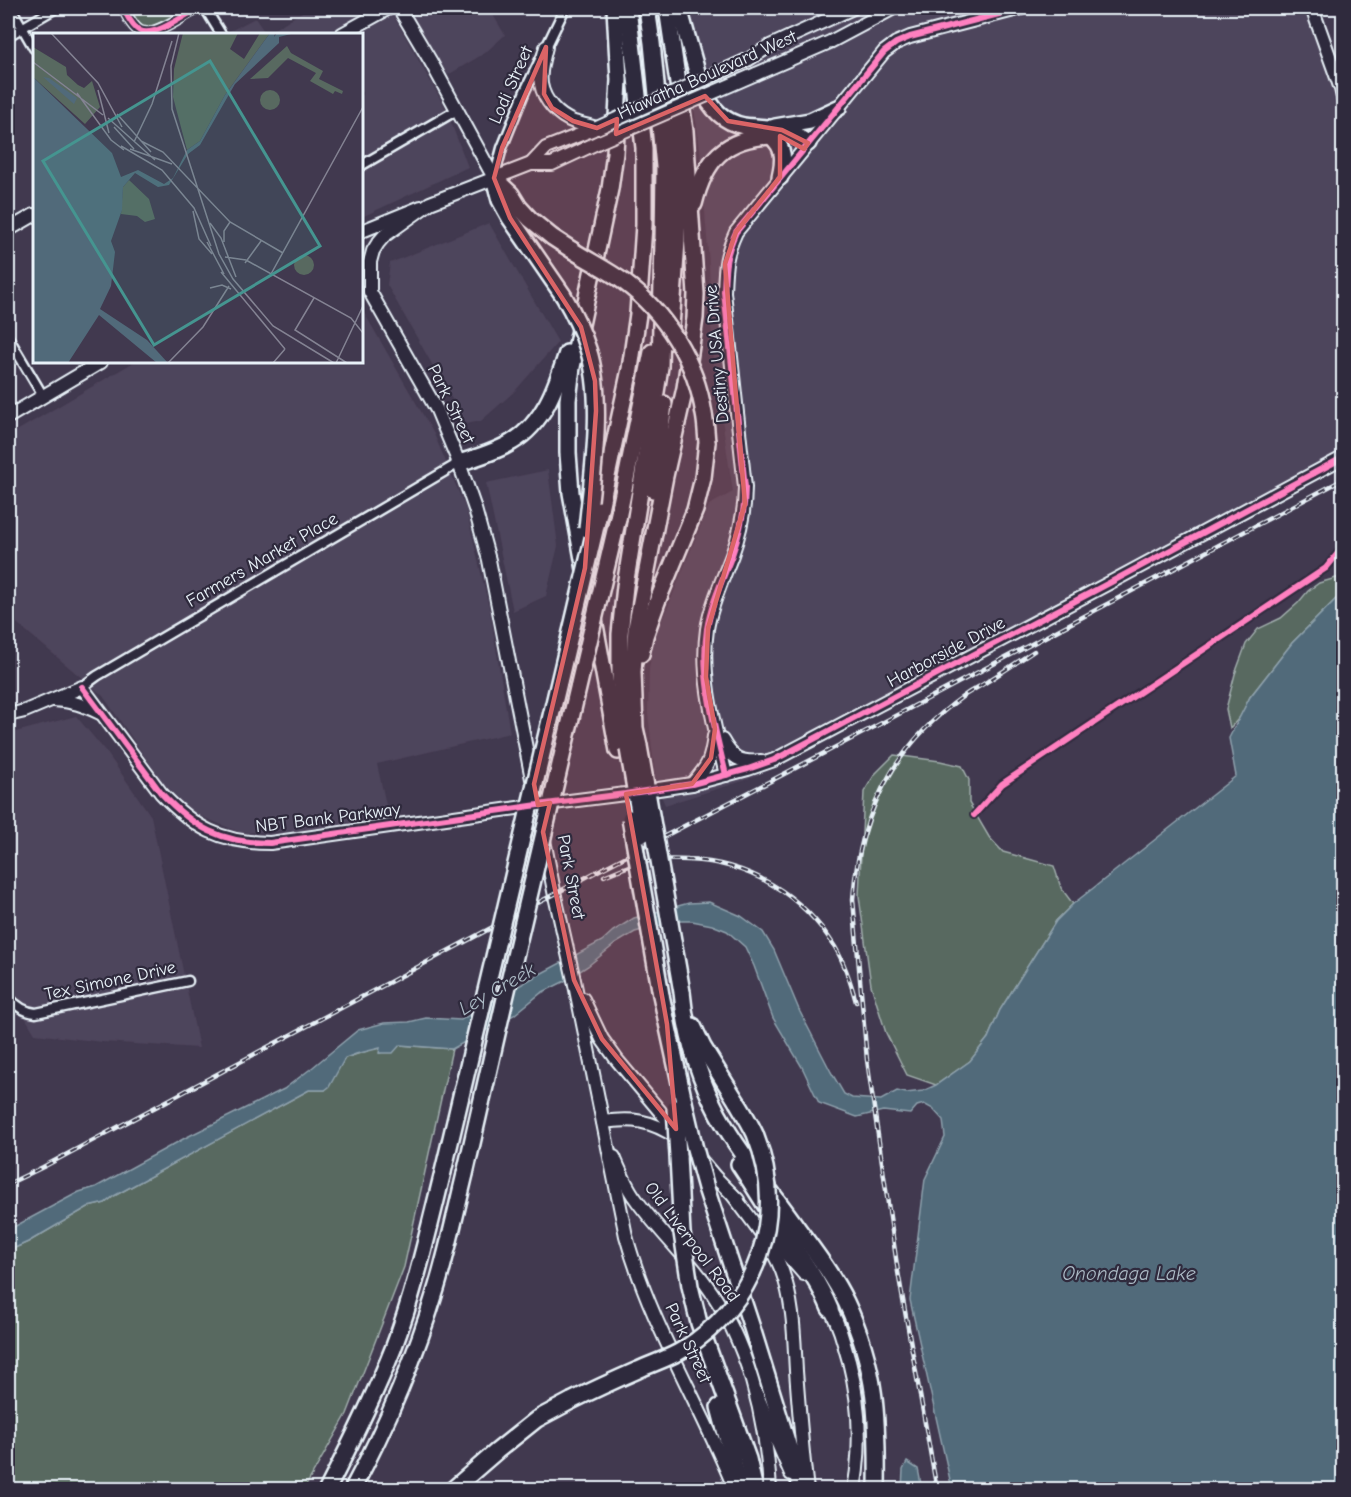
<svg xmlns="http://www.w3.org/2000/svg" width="1351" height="1497" viewBox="0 0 1351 1497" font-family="'Comic Neue',sans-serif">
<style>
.built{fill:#4e445b}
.green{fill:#586960;stroke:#a0adac;stroke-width:1.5}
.water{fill:#516a7a;stroke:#8da0ac;stroke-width:1.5}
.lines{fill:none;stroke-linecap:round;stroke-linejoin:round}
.street-casing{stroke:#e8f1f8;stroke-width:13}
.secondary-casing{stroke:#e8f1f8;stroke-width:16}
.primary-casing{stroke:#e8f1f8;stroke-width:16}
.highway-casing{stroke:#e8f1f8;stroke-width:20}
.street{stroke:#2f2a3d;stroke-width:8}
.secondary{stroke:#2f2a3d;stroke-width:12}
.primary{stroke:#2f2a3d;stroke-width:12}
.highway{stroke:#2f2a3d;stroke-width:15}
.rail-casing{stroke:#e8f1f8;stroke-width:4.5}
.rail{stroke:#2f2a3d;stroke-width:2;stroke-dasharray:7;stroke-linecap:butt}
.primary-bridge-casing{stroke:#e8f1f8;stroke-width:16;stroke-linecap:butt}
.highway-bridge-casing{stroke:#e8f1f8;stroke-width:20;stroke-linecap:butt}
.primary-bridge{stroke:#2f2a3d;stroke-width:12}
.highway-bridge{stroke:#2f2a3d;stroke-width:15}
.cycleway-casing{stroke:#2f2a3d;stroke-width:10}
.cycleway{stroke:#ff80c0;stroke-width:6}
.marked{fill:#db6466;fill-opacity:0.2;stroke:#db6466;stroke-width:4.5;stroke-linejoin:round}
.labels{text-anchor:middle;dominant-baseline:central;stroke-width:4.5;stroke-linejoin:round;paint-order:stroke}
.street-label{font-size:18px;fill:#e8f1f8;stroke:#2f2a3d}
.water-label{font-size:20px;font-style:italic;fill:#acbbc6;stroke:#2f2a3d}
.inset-road{fill:none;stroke:#848393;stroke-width:1.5}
.view{fill:#459590;fill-opacity:0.15;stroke:#459590;stroke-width:3}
.inset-edge{fill:none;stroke:#e8f1f8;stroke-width:3}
</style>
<rect width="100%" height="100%" fill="#41394f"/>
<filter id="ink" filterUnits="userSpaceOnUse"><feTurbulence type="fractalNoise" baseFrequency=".0167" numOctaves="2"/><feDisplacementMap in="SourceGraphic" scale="12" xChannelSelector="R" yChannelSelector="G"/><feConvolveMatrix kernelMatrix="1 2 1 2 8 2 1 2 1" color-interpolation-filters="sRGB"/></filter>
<g filter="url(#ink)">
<!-- built -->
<g class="built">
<path d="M300 8H389L445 107 468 167 362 217V34H232L230 31 255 18 266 34 302 12Z"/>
<path d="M414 8H489L505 35 485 53 448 75 408 11Z"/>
<path d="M679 8H1321L1344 75 1343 466 1217 532 1069 612 765 772 743 781 665 805 656 784 648 713 649 669 654 637 667 609 709 505 733 492 712 352 709 264 700 148Z"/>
<path d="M489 223 558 342 515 391 481 421 466 424 387 285 390 263Z"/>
<path d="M362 309 434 434 466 509 490 611 510 733 377 764 388 814 313 830 241 833 193 813 163 783 103 696 12 619 8 609V436L134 362H362Z"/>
<path d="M548 470 558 546 546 596 513 611 486 483Z"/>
<path d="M76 716 107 753 151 816 199 1048 102 1042 35 1034 13 997 8 977V734Z"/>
</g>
<!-- green -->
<g class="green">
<path d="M129 8H187L150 28 141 26Z"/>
<path d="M1343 576V592L1292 643 1250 697 1240 717 1230 728 1226 709 1235 674 1246 644 1258 629 1281 618 1298 603 1308 591 1319 583Z"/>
<path d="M894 755 940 761 962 766 969 780V803L989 837 1003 852 1054 866 1061 888 1073 904 1056 921 1000 1010 988 1038 970 1061 936 1085 907 1075 886 1033 871 985 859 896 864 792 875 774Z"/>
<path d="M400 1045 452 1049 404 1267 347 1414 304 1489 8 1490V1251L28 1242 88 1207 105 1203 114 1196 309 1090H325L345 1058 373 1049 381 1048 380 1053Z"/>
</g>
<!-- water -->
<g class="water">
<path d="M1343 592V1489H952L910 1300 925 1179 945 1137 943 1120 933 1109 924 1104 917 1106 910 1114 883 1111 857 1117 819 1103 802 1067 773 1018 754 966 745 947 727 931 712 925 692 921H676L635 932 615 944 588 966 563 982 541 993 514 1015 452 1049 400 1045 393 1053H379L380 1048 356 1054 345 1058 329 1087 325 1090H309L114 1196 105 1203 88 1207 28 1242 8 1251V1230L79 1192 96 1187 185 1138 284 1089 313 1067 358 1030 384 1023 409 1022 426 1018 461 1020 529 980 602 941 613 931 634 918 689 903 709 902 741 916 763 932 774 950 800 1012 831 1072 844 1094 852 1098 881 1100 897 1091 906 1093 923 1091 936 1085 970 1061 988 1038 1000 1010 1056 921 1073 904 1236 776 1229 738 1250 697 1292 643Z"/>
<path d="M907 1462 918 1469 922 1489H902L903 1470Z"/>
</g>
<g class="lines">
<defs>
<g id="street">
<path d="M11 8 34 48"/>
<path d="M123 8C127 15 132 27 140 31 154 38 185 15 198 8"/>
<path d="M205 8 221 34"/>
<path d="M8 36 56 8"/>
<path d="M362 165 457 110"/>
<path d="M494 178 502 148 525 91 565 8"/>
<path d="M8 337 43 396"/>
<path d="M82 687 97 676 459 463"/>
<path d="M8 997C16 1006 24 1012 36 1013L188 981"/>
</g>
<g id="secondary">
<path d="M1312 8 1341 89 1344 102"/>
<path d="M362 231 421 207"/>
<path d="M8 417 101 362"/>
<path d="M459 463 475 509 489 560 555 896 574 980 626 1236C650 1324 701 1405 735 1490"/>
<path d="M54 700C72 701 83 705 100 713"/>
<path d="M8 715 25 711 82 687 161 793C194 828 221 843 270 843L538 805 625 794 692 784 748 769 774 760 1113 581 1344 457"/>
<path d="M722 740C732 758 739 763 761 761"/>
<path d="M726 775C715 728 700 678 707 629 711 604 723 579 732 555 740 533 745 510 745 487L724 292C725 266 725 256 736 232L884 52 896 43 910 37 1022 8"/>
<path d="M692 784C708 766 711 761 714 736"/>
<path d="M583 999 602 1039 617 1060 715 1177 738 1200"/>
<path d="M603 1122C632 1118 651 1120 676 1137"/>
<path d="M614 1157C620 1171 626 1186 635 1198 656 1228 683 1253 705 1283 748 1341 766 1418 770 1490"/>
<path d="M762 1226 804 1274"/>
<path d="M826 1302C834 1314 840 1329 844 1344 859 1391 863 1440 854 1490"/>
</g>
<g id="primary">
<path d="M399 8 431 62 494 178"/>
<path d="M342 34 389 8"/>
<path d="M546 47C543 59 539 72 541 84 544 101 558 116 574 122 581 124 589 126 597 128"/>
<path d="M749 59 770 46 853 8"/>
<path d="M756 74 830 42 894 8"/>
<path d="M531 164 546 148 597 128"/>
<path d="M8 230 34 215"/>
<path d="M459 463 437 410 370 292V262L373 251 378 243 384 236 430 203 531 164H552L599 142"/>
<path d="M732 1194C750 1218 771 1243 782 1271 794 1303 794 1337 796 1371 799 1410 802 1450 807 1490"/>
<path d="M757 1395 791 1474"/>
</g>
<g id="highway">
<path d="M615 8 619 80 615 153 610 189 572 367 568 400V453L571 493 618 751"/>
<path d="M679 8 701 86C709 106 722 122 744 126 757 128 770 127 783 130 792 133 800 138 808 143"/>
<path d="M775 127 810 121 838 108"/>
<path d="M771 136C785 148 784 160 780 177"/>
<path d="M494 178 500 200 510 218 563 295"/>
<path d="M494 178 511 194 519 207 530 219 552 237 572 250"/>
<path d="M694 204C705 160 724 138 771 136"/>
<path d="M670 341 677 241 676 168 671 98"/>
<path d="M459 463C477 457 496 452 512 442 544 423 556 387 567 353"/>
<path d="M653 490 664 404"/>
<path d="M600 509 630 369 638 314 644 225V148L628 8"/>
<path d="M618 518 652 352"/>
<path d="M641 654 645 636 657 602 695 510 703 478 707 442"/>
<path d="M639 746 635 728 633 672 636 628 665 476 685 388 695 318 696 294 685 131 667 8"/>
<path d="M628 749 623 712 620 678V634L625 586 660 367 663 241 664 167 652 43 647 8"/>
<path d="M682 992C686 1035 698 1076 718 1114 740 1154 770 1189 796 1226 814 1251 833 1275 846 1302 877 1367 878 1420 877 1490"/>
<path d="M661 995 684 1102"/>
<path d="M693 1026 703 1047 737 1102"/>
<path d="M678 1156 682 1233"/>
<path d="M739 1164C754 1186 767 1209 782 1230 800 1256 818 1280 830 1309"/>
<path d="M706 1188 752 1328 802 1490"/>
<path d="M696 1311 699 1323 748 1459 755 1490"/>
<path d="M719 1407 741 1490"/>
<path d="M327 1490C351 1443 374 1397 393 1349 415 1291 428 1232 443 1172"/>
<path d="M352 1490C387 1425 416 1356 437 1286 448 1249 456 1211 465 1174"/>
<path d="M452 1490 497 1451 537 1419 571 1401"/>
</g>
</defs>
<!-- street casing -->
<use href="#street" class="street-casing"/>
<!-- secondary casing -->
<use href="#secondary" class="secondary-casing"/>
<!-- primary casing -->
<use href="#primary" class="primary-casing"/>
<!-- highway casing -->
<use href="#highway" class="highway-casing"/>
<!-- street -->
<use href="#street" class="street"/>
<!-- secondary -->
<use href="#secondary" class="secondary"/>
<!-- primary -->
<use href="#primary" class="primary"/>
<!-- highway -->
<use href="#highway" class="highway"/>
<defs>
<g id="rail">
<path d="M604 876C616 871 629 865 643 862 658 859 673 859 688 860 749 862 803 895 835 947 845 964 851 983 856 1002"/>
<path d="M8 1184 43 1167 594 873 878 725 1344 479"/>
<path d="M937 1490 898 1272 867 1060 853 899C859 813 894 745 965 695 972 690 981 686 988 681 1004 671 1019 661 1034 651"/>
</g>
</defs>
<!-- rail casing -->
<use href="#rail" class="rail-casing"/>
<!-- rail -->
<use href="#rail" class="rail"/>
<defs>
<g id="primary-bridge">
<path d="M597 128 749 59"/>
<path d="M599 142 756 74"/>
</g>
<g id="highway-bridge">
<path d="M572 250C589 261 608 270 624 282 666 313 696 362 704 414 706 423 706 433 707 442"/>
<path d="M563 295C573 312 582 330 588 349 605 401 592 475 587 529"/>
<path d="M639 746 682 992"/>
<path d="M628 749 643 834"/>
<path d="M630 818 661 995"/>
<path d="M684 1102 694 1145 706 1188"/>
<path d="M675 1108 678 1156"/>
<path d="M443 1172 600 509"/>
<path d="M465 1174 504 1003 618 518"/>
<path d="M682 1233 690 1286 696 1311"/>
<path d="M571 1401C593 1390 615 1380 638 1370 653 1363 670 1358 684 1349 758 1301 788 1217 755 1134 750 1123 743 1112 737 1102"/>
</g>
</defs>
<!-- primary-bridge casing -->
<use href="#primary-bridge" class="primary-bridge-casing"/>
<!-- highway-bridge casing -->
<use href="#highway-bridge" class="highway-bridge-casing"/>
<!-- primary-bridge -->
<use href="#primary-bridge" class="primary-bridge"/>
<!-- highway-bridge -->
<use href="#highway-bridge" class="highway-bridge"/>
<defs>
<g id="cycleway">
<path d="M123 8C127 15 132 27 140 31 154 38 185 15 198 8"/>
<path d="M82 687 161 793C194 828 221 843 270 843L538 805 625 794 692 784 748 769 774 760 1113 581 1344 457"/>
<path d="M726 775C715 728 700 678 707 629 711 604 723 579 732 555 740 533 745 510 745 487L724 292C725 266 725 256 736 232L884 52 896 43 910 37 1022 8"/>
<path d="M974 815 1002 784 1326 568 1344 546"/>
</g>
</defs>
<!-- cycleway casing -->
<use href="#cycleway" class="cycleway-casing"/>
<!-- cycleway -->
<use href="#cycleway" class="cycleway"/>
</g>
</g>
<!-- marked area -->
<path class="marked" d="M546 47 544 94 552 108 573 121 597 128 617 119 616 134 705 96 728 121 782 130 808 143 804 149 780 136V177L736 232 725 264 745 504 708 628 706 677 715 729 711 758 692 784 626 794 667 1024 676 1129 602 1039 574 980 543 832 550 803 538 805 534 784 585 568 596 411 595 381 581 327 510 218 494 178 502 148Z"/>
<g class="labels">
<!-- street labels -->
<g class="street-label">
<text transform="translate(707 75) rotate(-24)">Hiawatha Boulevard West</text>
<text transform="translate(511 85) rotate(-66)">Lodi Street</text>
<text transform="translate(717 354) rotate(-95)">Destiny USA Drive</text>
<text transform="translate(451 404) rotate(64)">Park Street</text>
<text transform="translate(262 560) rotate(-30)">Farmers Market Place</text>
<text transform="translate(946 652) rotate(-28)">Harborside Drive</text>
<text transform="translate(328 818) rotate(-7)">NBT Bank Parkway</text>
<text transform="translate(571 877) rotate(79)">Park Street</text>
<text transform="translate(110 981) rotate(-12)">Tex Simone Drive</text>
<text transform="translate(692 1242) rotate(53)">Old Liverpool Road</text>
<text transform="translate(688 1343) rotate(65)">Park Street</text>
</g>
<!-- water labels -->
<g class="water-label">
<text transform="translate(497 989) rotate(-30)">Ley Creek</text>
<text x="1129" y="1273">Onondaga Lake</text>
</g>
</g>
<!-- overview -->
<g transform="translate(33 33)">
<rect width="330" height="330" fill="#41394f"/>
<path d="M150 0H205L197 16 211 26 227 0H237L192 62 167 108 154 117 140 64 141 36ZM254 13 258 20 290 38 286 46 310 58 309 61 302 58 300 61 277 48 283 40 255 25 235 45 217 46ZM0 14 33 34 34 42 45 52 51 55 59 48 67 74 52 91 0 44ZM227 67a10 10 0 1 1 20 0a10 10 0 1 1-20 0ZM96 147 116 166 122 186 112 189 104 183 88 181 90 154ZM261 232a10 10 0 1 1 20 0a10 10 0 1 1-20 0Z" fill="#586960"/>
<path d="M237 0H242L241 4 244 0H262L246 4V10L202 51 167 112 155 121 136 152 125 154 102 140 90 154 89 177 78 208 82 219 78 253 67 276 114 307 135 330H124L66 282 35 330H0V44L79 120 88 144 105 137 131 151 140 145 154 117 167 108 192 62ZM10 44 16 45 44 65 41 71Z" fill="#516a7a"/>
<path class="inset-road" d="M18 0 65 50 89 94M146 0 138 33 139 76 186 221 200 246 240 293 301 330M0 29 70 82M65 57 76 100M44 60 78 107 91 117M84 81 118 119M75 85 122 127M81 94 101 116M108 108 130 119 197 189 250 220M101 109 119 71 139 8M88 113 129 137 161 175 178 213M97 116 139 131M160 178 166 206 179 221M177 190 188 205 203 244M174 209 191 241M191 209V198L197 189M192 224 213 227M213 227 318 285 330 300M212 230 228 208M188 239 252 316M238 241 330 74M177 255 189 252 198 256M281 265 262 297 314 330M135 330 170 294 196 253M240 330 252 316M303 330 330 273"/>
<path class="view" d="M177 28 287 213 121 312 10 128Z"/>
<rect width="330" height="330" class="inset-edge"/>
</g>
<!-- margin -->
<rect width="1351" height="1497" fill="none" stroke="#2f2a3d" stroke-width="30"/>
<rect x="15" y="15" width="1321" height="1467" fill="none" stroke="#e8f1f8" stroke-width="2" filter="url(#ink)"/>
</svg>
